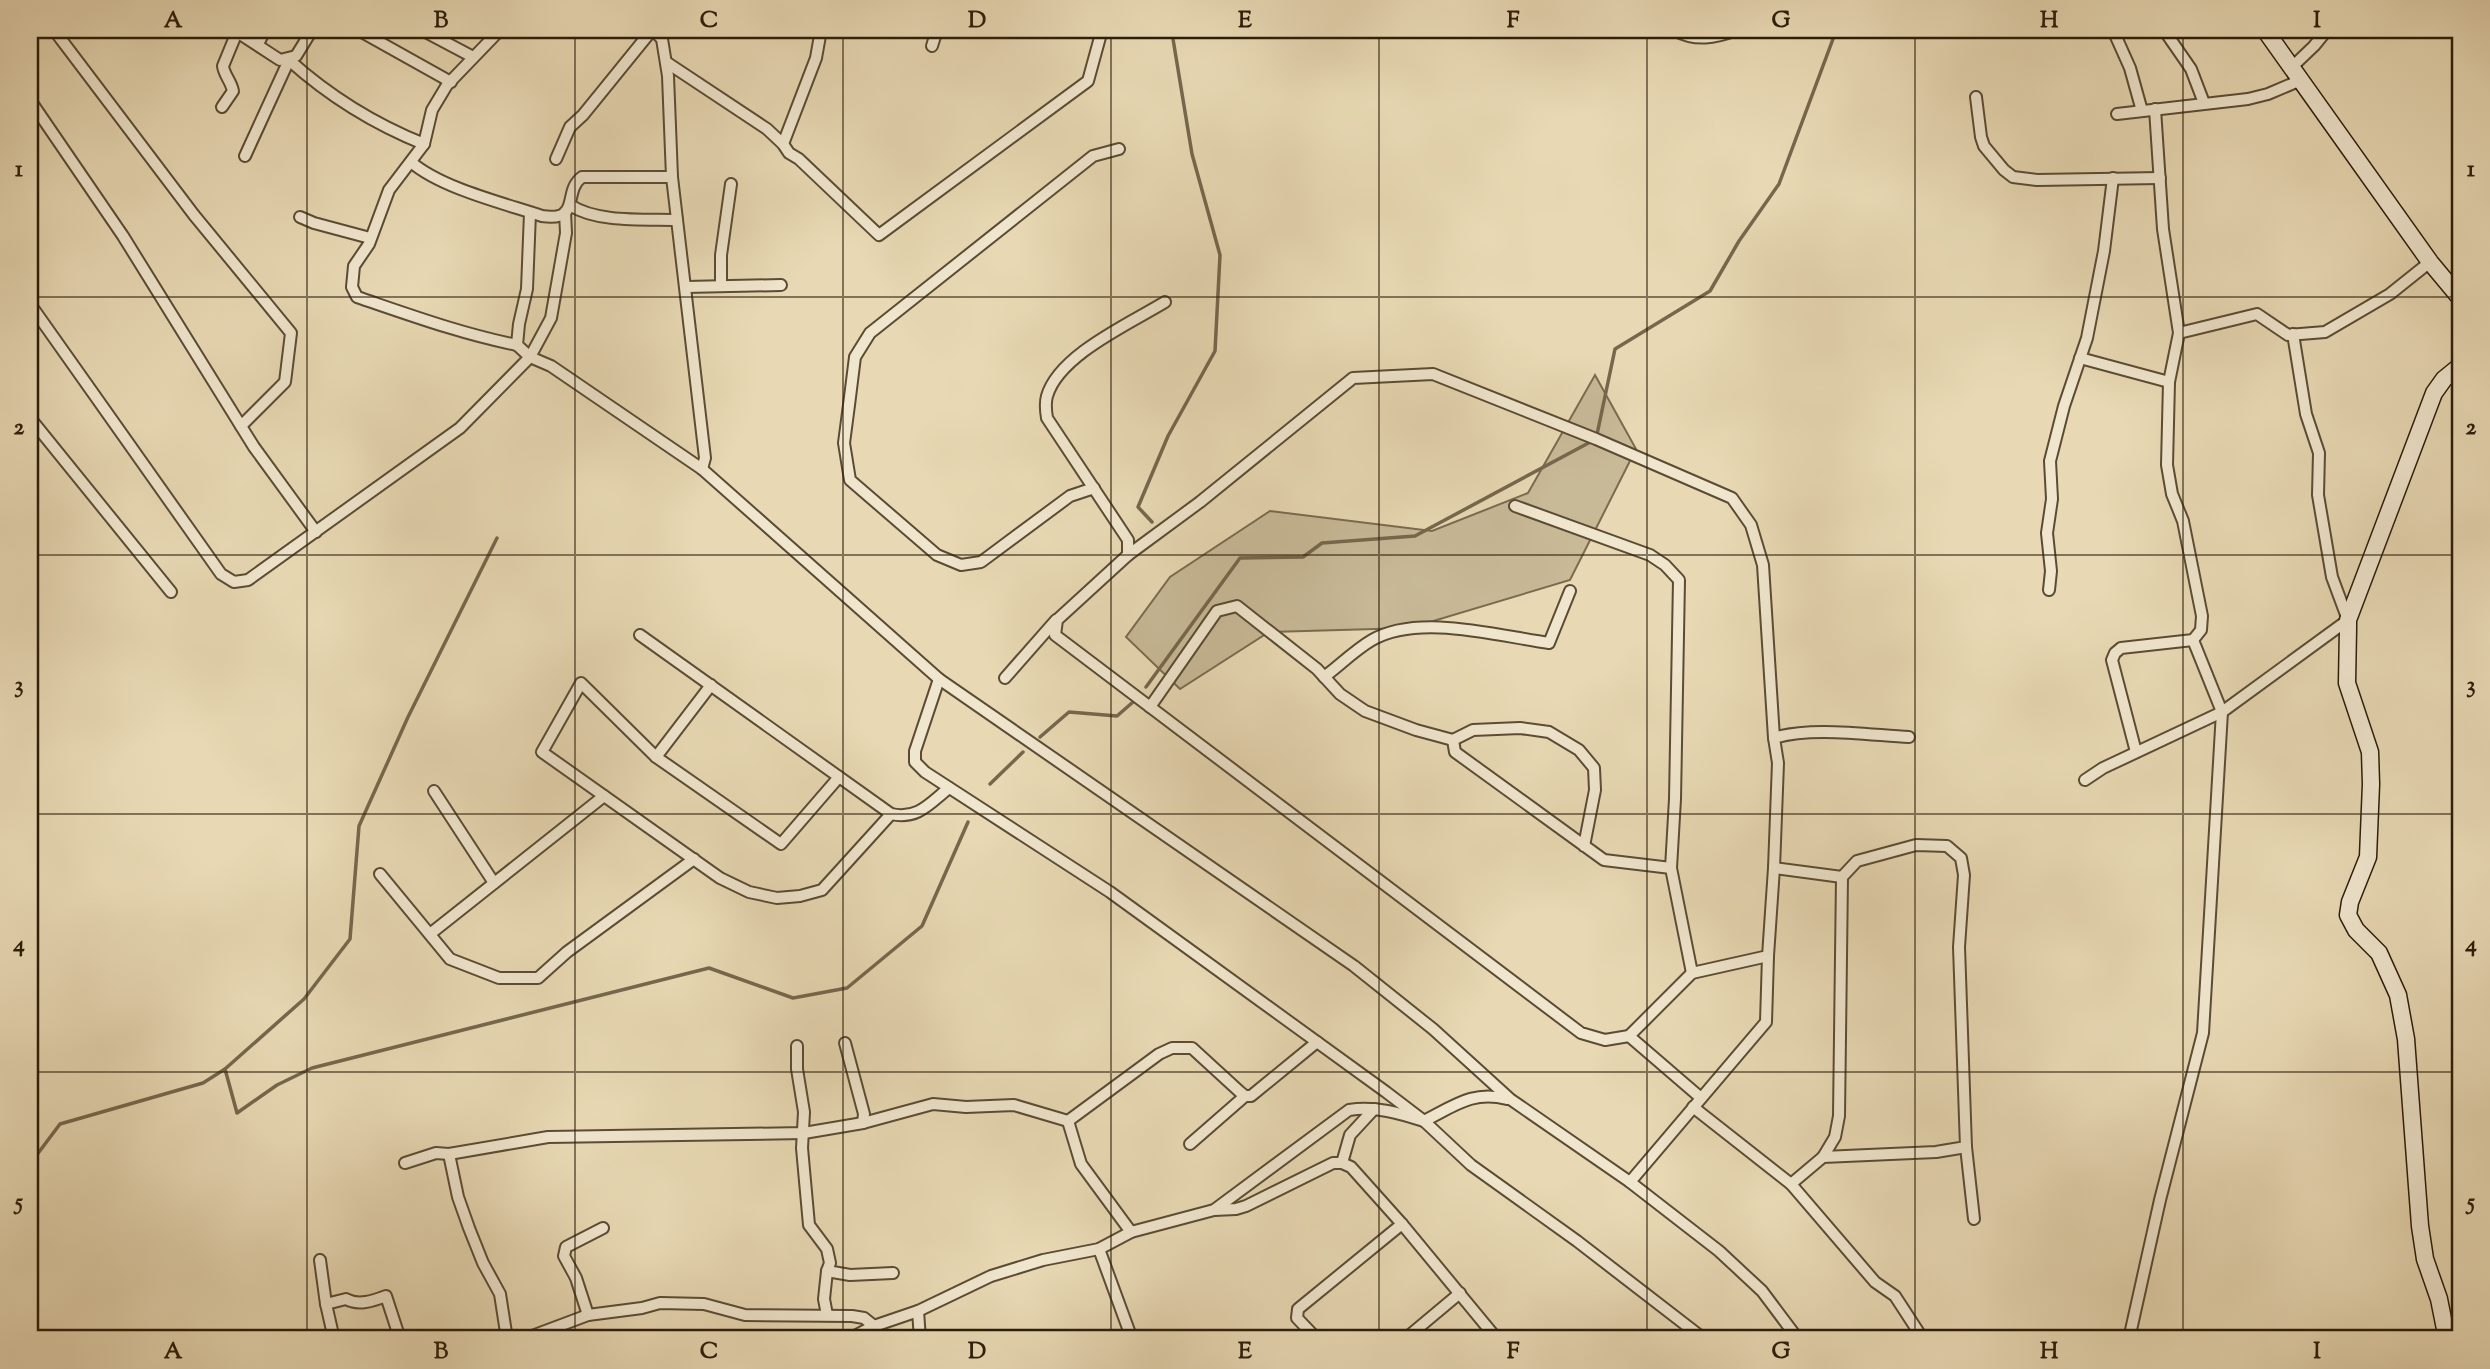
<svg xmlns="http://www.w3.org/2000/svg" width="2490" height="1369" viewBox="0 0 2490 1369" font-family="'Sorts Mill Goudy',serif">
<style>
.green{fill:#c8b997;stroke:#7a6b50;stroke-width:2}
.lines{fill:none;stroke-linecap:round;stroke-linejoin:round}
.stream{stroke:#76674d;stroke-width:3.5}
.street-casing{stroke:#5a4c34;stroke-width:14}
.secondary-casing{stroke:#2b1d09;stroke-width:19}
.street{stroke:#f0e6ce;stroke-width:10}
.secondary{stroke:#f0e6ce;stroke-width:16}
.grid{fill:none;stroke:#2b1d09;stroke-width:2;stroke-opacity:0.55}
.neatline{fill:none;stroke:#2b1d09;stroke-width:2.5}
.grid-label{font-size:23px;text-anchor:middle;font-weight:bold;fill:#2b1d09}
</style>
<rect width="100%" height="100%" fill="#e8d9b4"/>
<filter id="stains"><feTurbulence type="fractalNoise" baseFrequency=".00286" numOctaves="4"/><feColorMatrix values="0 0 0 0 .2 0 0 0 0 .09 0 0 0 0 .02 0 0 0 .5 -.17"/></filter>
<radialGradient id="worn" r=".72"><stop offset=".6" stop-color="#630" stop-opacity="0"/><stop offset="1" stop-color="#630" stop-opacity=".3"/></radialGradient>
<!-- green -->
<path class="green" d="M1595 375 1636 449 1570 580 1410 628 1269 632 1180 689 1126 637 1170 577 1270 511 1432 531 1528 493Z"/>
<g class="lines">
<!-- stream -->
<g class="stream">
<path d="M1152 522 1138 507 1168 436 1215 351 1220 255 1192 154 1172 33 1173 30"/>
<path d="M1146 687 1240 558 1303 557 1322 543 1415 536 1596 439 1615 349 1710 291 1739 241 1779 184 1833 39"/>
<path d="M1040 737 1069 712 1117 716 1133 702"/>
<path d="M990 784 1023 752"/>
<path d="M225 1069 304 999 350 939 359 826 408 717 497 538"/>
<path d="M30 1164 60 1124 203 1083 225 1069 237 1113 277 1085 312 1068 709 968 793 998 847 988 922 926 968 822"/>
<path d="M30 1326 45 1339"/>
</g>
<defs>
<g id="street">
<path d="M54 30 194 215 291 333 285 382 241 426"/>
<path d="M234 30 280 60 296 56 312 30"/>
<path d="M358 30 451 82"/>
<path d="M422 30 473 57"/>
<path d="M500 30 447 85 432 110 424 144 389 190 369 244 354 266 352 287 357 297C410 315 462 334 517 345"/>
<path d="M653 30 662 39 668 76 672 177 705 458 702 469"/>
<path d="M1674 30C1696 42 1715 38 1737 30"/>
<path d="M2113 30 2130 68 2142 111"/>
<path d="M2164 30 2191 69 2204 103"/>
<path d="M258 44 265 30"/>
<path d="M932 46 937 30"/>
<path d="M666 62 767 129 783 144 789 153 799 159 879 235 1088 81 1102 30"/>
<path d="M2292 67 2314 46 2327 30"/>
<path d="M1976 97 1981 137 1984 146 2004 170 2013 177 2037 180 2160 178"/>
<path d="M30 100 123 236 254 447 316 532"/>
<path d="M222 107 233 91C231 81 224 75 223 66L237 32"/>
<path d="M2117 114 2248 99 2268 94 2301 80"/>
<path d="M783 144 816 58 821 30"/>
<path d="M245 156 289 60C329 96 374 124 424 144"/>
<path d="M556 159 570 127 583 115 652 30"/>
<path d="M411 162C441 188 503 203 542 216 582 222 562 192 582 177H672"/>
<path d="M570 205C597 223 645 219 677 220"/>
<path d="M530 213 527 289 519 324 517 345 530 357 551 366 573 381 702 469 939 679 1354 966 1433 1029 1510 1099 1630 1182 1719 1251 1762 1291 1798 1339"/>
<path d="M300 217 314 223 370 238"/>
<path d="M721 286V255L731 184"/>
<path d="M686 287 781 285"/>
<path d="M1165 302C1129 324 1059 355 1047 396 1045 403 1046 412 1047 418L1128 540V555L1057 620 1055 635 1581 1033 1605 1040 1629 1036"/>
<path d="M30 304 221 574 234 582 248 580 460 428 530 357 551 318 566 233 565 212"/>
<path d="M2179 333 2257 314 2288 335 2325 332 2390 294 2430 262"/>
<path d="M2080 358 2169 382"/>
<path d="M30 418 171 592"/>
<path d="M1094 488 1070 496 981 562 961 565 937 555 850 480 844 443 849 405 855 357 870 333 1093 156 1119 149"/>
<path d="M1515 506 1650 555 1665 565 1679 580 1675 799 1671 868 1692 973"/>
<path d="M1128 555 1200 502 1353 378 1433 374 1596 439 1732 498 1751 525 1763 565 1774 738"/>
<path d="M2049 590 2051 571 2047 533 2052 499 2050 461 2064 406 2087 338 2104 251 2113 178"/>
<path d="M640 635 891 814C918 820 930 803 949 788"/>
<path d="M1324 677C1340 665 1355 650 1372 640 1419 613 1498 636 1549 643L1570 591"/>
<path d="M1005 678 1056 620"/>
<path d="M939 679 915 751V762L925 772 1110 892 1386 1092 1424 1121 1471 1165 1577 1241 1704 1339"/>
<path d="M1150 707 1217 611 1237 606 1317 669 1340 694 1365 711 1416 730 1453 740"/>
<path d="M2136 752 2112 660 2115 653 2121 648 2193 640 2201 630 2202 616 2183 521 2172 494 2167 465 2169 382 2179 333 2163 229 2155 109"/>
<path d="M656 757 711 685"/>
<path d="M839 777 781 844 656 757 581 683 542 752 720 878 749 892 777 898 800 896 822 890 891 814"/>
<path d="M2085 780 2103 768 2222 712 2348 620 2332 577 2318 495 2319 453 2306 414 2293 334"/>
<path d="M434 791 494 883"/>
<path d="M1584 846 1595 790 1594 768 1579 750 1549 732 1520 728 1473 730 1453 740 1455 752 1604 860 1671 868"/>
<path d="M380 874 450 959 499 978H538L567 952 694 859"/>
<path d="M430 934 604 796"/>
<path d="M845 1043 864 1114 863 1123"/>
<path d="M797 1046V1069L804 1112 802 1148 809 1225 827 1249 830 1263 827 1271 824 1299 827 1315"/>
<path d="M1701 1098 1629 1036 1692 973 1768 956 1774 868 1778 763 1774 738C1810 726 1870 735 1909 737"/>
<path d="M1693 1107 1791 1184 1823 1157 1936 1152 1966 1147 1959 947 1964 875 1961 858 1947 846 1916 845 1857 861 1842 877 1774 868"/>
<path d="M1190 1144 1245 1096"/>
<path d="M1966 1147 1974 1219"/>
<path d="M449 1154 458 1197 469 1228 483 1263 500 1294 507 1339"/>
<path d="M1823 1157 1835 1137 1839 1116 1842 877"/>
<path d="M405 1163 436 1153 449 1154 548 1137 804 1133 863 1123 933 1104 966 1107 1014 1105 1068 1121"/>
<path d="M1342 1163 1350 1135 1374 1109"/>
<path d="M1630 1182 1766 1022 1768 956"/>
<path d="M1791 1184 1875 1282 1895 1296 1923 1339"/>
<path d="M1214 1210 1236 1209 1246 1206 1333 1163H1342L1351 1167 1402 1224 1497 1339"/>
<path d="M1131 1232 1081 1164 1068 1121 1159 1054 1172 1048H1192L1240 1092 1245 1096H1251L1317 1042"/>
<path d="M1099 1249 1132 1339"/>
<path d="M320 1260 326 1304 334 1339"/>
<path d="M827 1271 850 1275 893 1273"/>
<path d="M326 1304 346 1299C358 1306 373 1301 386 1296L400 1339"/>
<path d="M918 1311 920 1339"/>
<path d="M588 1315 576 1278 564 1256 566 1247 603 1228"/>
<path d="M524 1339 588 1315 642 1308 660 1303 704 1304 745 1315 852 1316 864 1318 874 1326"/>
<path d="M849 1339 874 1326 918 1311 991 1276 1043 1260 1099 1249 1131 1232 1214 1210 1349 1110C1376 1106 1399 1113 1424 1121 1454 1106 1473 1090 1507 1099"/>
<path d="M1317 1339 1297 1318 1298 1309 1402 1224"/>
<path d="M1405 1339 1460 1293"/>
<path d="M2129 1339 2160 1200 2203 1033 2222 712 2193 640"/>
</g>
<g id="secondary">
<path d="M2265 30 2430 262 2460 298"/>
<path d="M2447 1339 2439 1299 2425 1259 2420 1226 2406 1039 2398 995 2379 953 2356 930 2348 915 2350 902 2368 857 2371 784 2370 752 2347 683 2348 628V620L2434 393 2444 379 2460 366"/>
</g>
</defs>
<!-- street casing -->
<use href="#street" class="street-casing"/>
<!-- secondary casing -->
<use href="#secondary" class="secondary-casing"/>
<!-- street -->
<use href="#street" class="street"/>
<!-- secondary -->
<use href="#secondary" class="secondary"/>
</g>
<!-- grid -->
<path class="grid" d="M307 30V1339M575 30V1339M843 30V1339M1111 30V1339M1379 30V1339M1647 30V1339M1915 30V1339M2183 30V1339M30 297H2460M30 555H2460M30 814H2460M30 1072H2460"/>
<!-- margin -->
<rect width="2490" height="1369" fill="none" stroke="#e8d9b4" stroke-width="77"/>
<rect x="38" y="38" width="2414" height="1292" class="neatline"/>
<g class="grid-label">
<text x="173" y="27">A</text>
<text x="441" y="27">B</text>
<text x="709" y="27">C</text>
<text x="977" y="27">D</text>
<text x="1245" y="27">E</text>
<text x="1513" y="27">F</text>
<text x="1781" y="27">G</text>
<text x="2049" y="27">H</text>
<text x="2317" y="27">I</text>
<text x="19" y="176">1</text>
<text x="2471" y="176">1</text>
<text x="19" y="434">2</text>
<text x="2471" y="434">2</text>
<text x="19" y="692">3</text>
<text x="2471" y="692">3</text>
<text x="19" y="951">4</text>
<text x="2471" y="951">4</text>
<text x="19" y="1209">5</text>
<text x="2471" y="1209">5</text>
<text x="173" y="1358">A</text>
<text x="441" y="1358">B</text>
<text x="709" y="1358">C</text>
<text x="977" y="1358">D</text>
<text x="1245" y="1358">E</text>
<text x="1513" y="1358">F</text>
<text x="1781" y="1358">G</text>
<text x="2049" y="1358">H</text>
<text x="2317" y="1358">I</text>
</g>
<rect width="100%" height="100%" filter="url(#stains)"/>
<rect width="100%" height="100%" fill="url(#worn)"/>
</svg>
